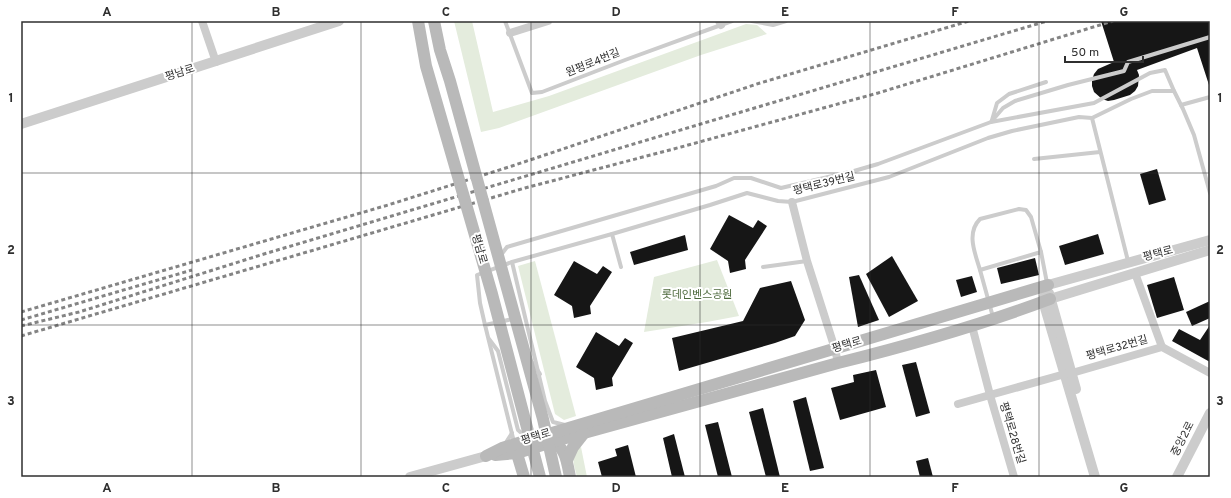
<svg xmlns="http://www.w3.org/2000/svg" width="1231" height="498" viewBox="0 0 1231 498" font-family="Overpass,'Noto Sans KR',sans-serif">
<style>
.green{fill:#e4ecdd}
.building{fill:#161616}
.lines{fill:none;stroke-linecap:round;stroke-linejoin:round}
.service{stroke:#ccc;stroke-width:4}
.minor{stroke:#ccc;stroke-width:8}
.tertiary{stroke:#ccc;stroke-width:10}
.secondary{stroke:#b9b9b9;stroke-width:12}
.rail{stroke:#848484;stroke-width:3;stroke-dasharray:4 3;stroke-linecap:butt}
.secondary-bridge{stroke:#b9b9b9;stroke-width:12}
.grid{fill:none;stroke:#2f2f2f;stroke-width:1;stroke-opacity:0.55}
.labels{text-anchor:middle;dominant-baseline:central;stroke-width:4;stroke-linejoin:round;paint-order:stroke}
.street-label{font-size:11px;fill:#2f2f2f;stroke:#fff}
.park-label{font-size:11px;fill:#4e6a3d;stroke:#fff}
.neatline{fill:none;stroke:#2f2f2f;stroke-width:1.5}
.grid-label{font-size:13px;text-anchor:middle;font-weight:bold;fill:#2f2f2f}
</style>
<rect width="100%" height="100%" fill="#fff"/>
<!-- green -->
<g class="green">
<path d="M454 21H472L493 112 549 96 746 24 757 25 767 34 701 55 499 128 481 132Z"/>
<path d="M717 260 739 316 707 322 644 332 654 277Z"/>
<path d="M535 261 576 416 564 420 555 414 518 266Z"/>
<path d="M581 447 587 477H577C575 466 568 453 581 447Z"/>
</g>
<!-- building -->
<g class="building">
<path d="M1101 21H1210V85H1209L1197 48 1137 70 1139 75 1138 86 1135 91 1130 95 1114 100 1108 101 1102 99 1094 92 1092 86V80L1094 74 1098 69 1114 62Z"/>
<path d="M1157 169 1166 200 1149 205 1140 174Z"/>
<path d="M729 215 753 228 758 220 767 226 745 260 746 269 730 273 728 261 710 249Z"/>
<path d="M1098 234 1104 254 1065 265 1059 246Z"/>
<path d="M685 235 688 250 634 265 630 252Z"/>
<path d="M892 256 918 301 889 317 866 274Z"/>
<path d="M1035 258 1039 275 1001 284 997 268Z"/>
<path d="M574 261 597 274 603 266 612 272 590 306 591 314 574 318 572 306 554 295Z"/>
<path d="M859 275 879 320 858 327 849 277Z"/>
<path d="M972 276 977 292 961 297 956 280Z"/>
<path d="M1174 277 1184 310 1157 318 1147 285Z"/>
<path d="M791 281 805 320 795 336 775 343 679 371 672 338 743 321 760 288Z"/>
<path d="M1210 301V318L1192 326 1186 312Z"/>
<path d="M1210 325V362L1172 341 1179 329 1200 340Z"/>
<path d="M596 332 619 346 625 338 633 343 612 378 613 386 596 390 594 378 576 367Z"/>
<path d="M916 362 930 413 916 417 902 365Z"/>
<path d="M876 370 886 407 840 420 831 388 854 382 853 375Z"/>
<path d="M806 397 824 468 810 471 793 401Z"/>
<path d="M763 408 780 477H766L749 412Z"/>
<path d="M718 422 732 477H718L705 425Z"/>
<path d="M674 434 685 477H672L663 438Z"/>
<path d="M628 445 636 477H602L598 462 617 456 615 449Z"/>
<path d="M928 458 933 477H920L916 461Z"/>
</g>
<g class="lines">
<!-- service -->
<g class="service">
<path d="M505 21 532 93 542 92 625 60 732 21"/>
<path d="M752 21 773 25 786 21"/>
<path d="M1181 105 1210 97"/>
<path d="M1092 118 1131 99 1152 91H1174L1183 109 1194 135 1210 193"/>
<path d="M992 120 997 103 1009 94 1046 82"/>
<path d="M991 122 1003 108 1015 101 1068 85 1124 71 1128 62 1210 37"/>
<path d="M1034 159 1100 152"/>
<path d="M612 234 621 267"/>
<path d="M501 255 507 247 716 186 734 178H751L781 188 854 171 878 164 991 122 1094 103 1150 73 1165 70 1174 91"/>
<path d="M512 262 545 401 553 422 565 425"/>
<path d="M763 267 807 261"/>
<path d="M980 270C975 253 966 233 980 219L1019 209 1026 210 1031 217 1041 252"/>
<path d="M993 317 980 270 1041 252 1047 283"/>
<path d="M513 319 485 325 514 442"/>
<path d="M485 325 480 303 477 275 512 262 612 234 710 205 747 193 778 201 792 202 889 177 988 138 1012 131 1079 117 1092 118 1128 261"/>
<path d="M489 339 498 351 518 430 526 437"/>
<path d="M533 363 540 374"/>
<path d="M505 444 512 433"/>
</g>
<!-- minor -->
<g class="minor">
<path d="M202 21 216 62"/>
<path d="M719 21 721 25"/>
<path d="M510 33 548 21"/>
<path d="M792 202 807 261 835 349 838 363"/>
<path d="M1135 273 1162 347"/>
<path d="M972 326 990 395 1014 477"/>
<path d="M958 404 1065 374 1072 373 1162 347 1210 373"/>
</g>
<!-- tertiary -->
<g class="tertiary">
<path d="M21 124 339 21"/>
<path d="M1048 285 1043 301 1095 477"/>
<path d="M1048 285 1210 240"/>
<path d="M1049 293 1076 389"/>
<path d="M1050 299 1210 250"/>
<path d="M410 477 486 456"/>
<path d="M1177 477 1210 413"/>
</g>
<!-- secondary -->
<g class="secondary">
<path d="M550 437C566 451 566 456 570 477"/>
<path d="M515 447 524 477"/>
<path d="M495 455 517 453 555 441 838 363C910 345 981 325 1050 299"/>
<path d="M486 456 502 448 515 444 1048 285"/>
<path d="M567 460 573 447 584 433"/>
</g>
<!-- rail -->
<g class="rail">
<path d="M21 312 388 205 512 166 760 83 969 21"/>
<path d="M21 320 192 270"/>
<path d="M21 326 79 312 264 254 1047 21"/>
<path d="M21 336 525 188 681 147 878 93 1113 21"/>
</g>
<!-- secondary-bridge -->
<g class="secondary-bridge">
<path d="M418 21 426 66 492 294 540 477"/>
<path d="M434 21 440 50 450 81 543 419 556 477"/>
</g>
</g>
<!-- grid -->
<path class="grid" d="M192 21V477M361 21V477M531 21V477M700 21V477M870 21V477M1039 21V477M21 173H1210M21 325H1210"/>
<g class="labels">
<!-- street labels -->
<g class="street-label">
<text transform="translate(593 63) rotate(-22)">원평로4번길</text>
<text transform="translate(180 73) rotate(-18)">평남로</text>
<text transform="translate(824 184) rotate(-14)">평택로39번길</text>
<text transform="translate(479 249) rotate(74)">평남로</text>
<text transform="translate(1158 254) rotate(-15)">평택로</text>
<text transform="translate(847 345) rotate(-17)">평택로</text>
<text transform="translate(1117 348) rotate(-16)">평택로32번길</text>
<text transform="translate(1012 433) rotate(73)">평택로28번길</text>
<text transform="translate(536 437) rotate(-17)">평택로</text>
<text transform="translate(1183 439) rotate(-63)">중앙2로</text>
</g>
<!-- park labels -->
<g class="park-label">
<text x="697" y="295">롯데인벤스공원</text>
</g>
</g>
<!-- border -->
<rect width="1231" height="498" fill="none" stroke="#ffffff" stroke-width="44"/>
<!-- scale -->
<path d="M1065 56v6h78v-6" fill="none" stroke="#2f2f2f" stroke-width="2"/>
<text x="1071" y="56" font-size="12" fill="#2f2f2f" stroke="#ffffff" stroke-width="3" paint-order="stroke">50 m</text>
<rect x="22" y="22" width="1187" height="454" class="neatline"/>
<g class="grid-label">
<text x="107" y="16">A</text>
<text x="276" y="16">B</text>
<text x="446" y="16">C</text>
<text x="616" y="16">D</text>
<text x="785" y="16">E</text>
<text x="955" y="16">F</text>
<text x="1124" y="16">G</text>
<text x="11" y="102">1</text>
<text x="1220" y="102">1</text>
<text x="11" y="254">2</text>
<text x="1220" y="254">2</text>
<text x="11" y="405">3</text>
<text x="1220" y="405">3</text>
<text x="107" y="492">A</text>
<text x="276" y="492">B</text>
<text x="446" y="492">C</text>
<text x="616" y="492">D</text>
<text x="785" y="492">E</text>
<text x="955" y="492">F</text>
<text x="1124" y="492">G</text>
</g>
</svg>
